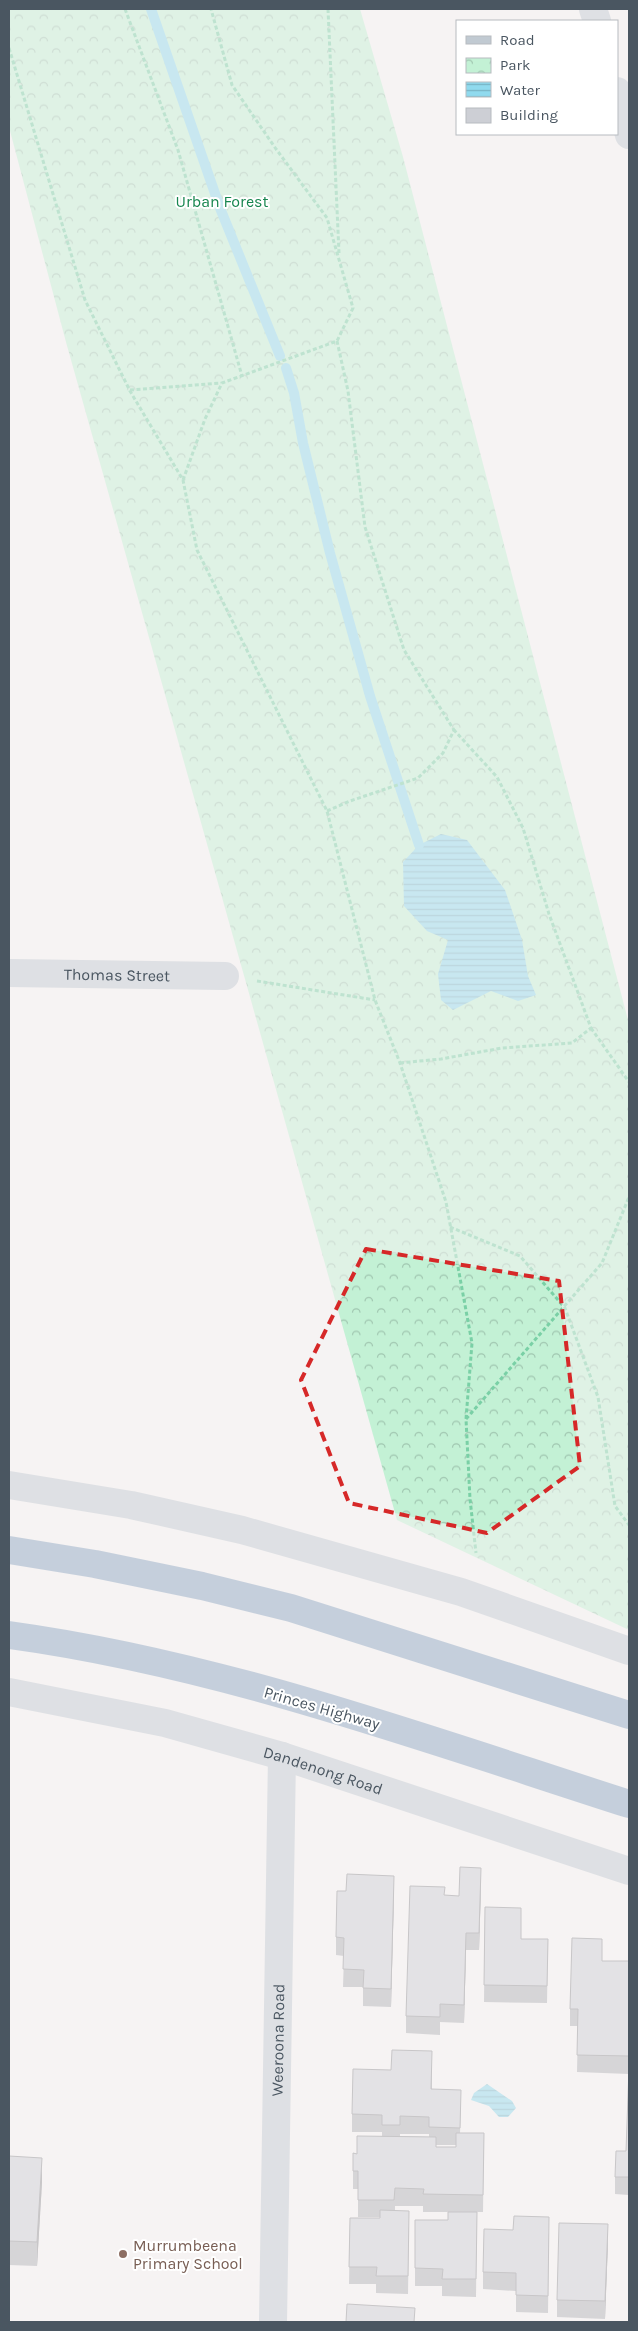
<svg xmlns="http://www.w3.org/2000/svg" width="638" height="2331" viewBox="0 0 638 2331" font-family="Karla,sans-serif">
<style>
.park{fill:url(#park-crowns)}
.water{fill:url(#water-rules)}
.lines{fill:none;stroke-linecap:round;stroke-linejoin:round}
.stream{stroke:#90daee;stroke-width:10}
.path{stroke:#7ad0a6;stroke-width:3;stroke-dasharray:4 2.5;stroke-linecap:butt}
.minor{stroke:#c1cad2;stroke-width:28}
.highway{stroke:#8ba5c1;stroke-width:28}
.wall{fill:#b0b2b7;fill-rule:evenodd}
.shaded-wall{fill:#909195}
.building{fill:#cdcfd5;stroke:#909195}
.marked{fill:none;stroke:#d62828;stroke-width:4;stroke-dasharray:10 6;stroke-linejoin:round}
.education-dot{fill:#8d6e63;stroke:#fff;stroke-width:2}
.labels{text-anchor:middle;dominant-baseline:central;stroke-width:4;stroke-linejoin:round;paint-order:stroke}
.park-label{font-size:16px;fill:#17864f;stroke:#fff}
.street-label{font-size:16px;fill:#4a5661;stroke:#fff}
.education-label{font-size:16px;fill:#785e54;stroke:#fff;text-anchor:start}
</style>
<defs>
<pattern id="park-crowns" width="20" height="18" patternUnits="userSpaceOnUse" patternTransform="scale(1.25)"><rect width="20" height="18" fill="#c3f1d5"/><path d="M2 6a3 3 0 1 1 6 0M12 15a3 3 0 1 1 6 0" fill="none" stroke="#a0c6b0"/></pattern>
<pattern id="water-rules" width="6" height="5" patternUnits="userSpaceOnUse" patternTransform="scale(1.25)"><rect width="6" height="5" fill="#90daee"/><path d="M0 2.5h6" fill="none" stroke="#78b4c4"/></pattern>
</defs>
<rect width="100%" height="100%" fill="#f5f3f3"/>
<!-- park -->
<path class="park" d="M9 9H360L403 157 629 1024V1630L397 1520 66 342 9 127Z"/>
<!-- water -->
<g class="water">
<path d="M441 834 467 840 505 890 522 940 528 976 536 995 518 1001 491 991 453 1010 441 1000 438 974 448 940 427 931 404 906 403 862 419 845Z"/>
<path d="M487 2084 512 2101 516 2108 508 2117H499L489 2106 471 2100 474 2093Z"/>
</g>
<g class="lines">
<!-- stream -->
<g class="stream">
<path d="M151 9 220 208 280 356"/>
<path d="M286 368 294 393 303 443 330 553 370 696 419 845"/>
</g>
<!-- path -->
<g class="path">
<path d="M125 9 178 150 242 376"/>
<path d="M328 9 339 253"/>
<path d="M9 48 85 300 130 391 183 480 197 550 327 811 375 1000 400 1063 446 1202 472 1343 466 1419 470 1499 476 1553"/>
<path d="M130 390 221 383"/>
<path d="M183 480 205 419 222 383 337 341 353 308 327 218 276 149 232 85 211 9"/>
<path d="M327 811 350 801 418 778 443 753 454 730 404 650 365 527 348 391 337 341"/>
<path d="M257 981 375 1000"/>
<path d="M591 1028 629 1082"/>
<path d="M400 1063 441 1059 502 1048 572 1043 591 1028 549 914 523 828 497 777 454 730"/>
<path d="M450 1227 520 1256 565 1308 598 1397 615 1506 629 1525"/>
<path d="M466 1419 602 1263 629 1197"/>
</g>
<!-- minor -->
<g class="minor">
<path d="M593 9 597 21"/>
<path d="M617 91 629 135"/>
<path id="s1" d="M9 973 225 976"/>
<path d="M9 1485 131 1505 242 1530 461 1592 629 1651"/>
<path id="s2" d="M9 1692 165 1723 282 1756 629 1871"/>
<path id="s3" d="M273 2322 282 1756"/>
</g>
<!-- highway -->
<g class="highway">
<path d="M9 1550 95 1564 202 1586 291 1608 629 1715"/>
<path d="M9 1635C221 1664 426 1739 629 1804"/>
</g>
</g>
<!-- wall -->
<g class="wall">
<path d="M481 1886 479 1950H466L464 2023 440 2022V2035L406 2033V2016L445 1896H459Z"/>
<path d="M394 1893 391 2007 363 2006V1987H343L344 1956 336 1955V1937Z"/>
<path d="M485 1907 521 1939H548L547 2003 484 2002Z"/>
<path d="M602 1961H629V2195L615 2194V2177L626 2151 629 2074 577 2072 578 2026H570V2009Z"/>
<path d="M432 2068V2089L461 2108 460 2133H484L483 2212H459H477L476 2297 442 2296V2286H415V2220H448V2212H423V2206H395V2211L409 2228 408 2294 376 2293V2284H349L350 2218H380V2217H358V2189H353V2153L357 2154 382 2136V2132H352V2114L391 2070ZM400 2134H429V2137L400 2136ZM436 2145H456V2147H436Z"/>
<path d="M9 2156 42 2182 37 2266 9 2265Z"/>
<path d="M549 2234 548 2313 516 2312V2291L483 2289V2272Z"/>
<path d="M608 2242 605 2319 557 2317V2300Z"/>
</g>
<!-- shaded-wall -->
<g class="shaded-wall">
<path d="M481 1868V1886L479 1950V1933Z"/>
<path d="M394 1876V1893L391 2007V1989Z"/>
<path d="M466 1933V1950L464 2023V2005Z"/>
<path d="M42 2158V2182L37 2266V2242Z"/>
<path d="M608 2224V2242L605 2319V2301Z"/>
</g>
<!-- building -->
<g class="building">
<path d="M460 1867 481 1868 479 1933H466L464 2005 440 2004V2017L406 2016 410 1886 445 1887 444 1895 459 1896Z"/>
<path d="M347 1874 394 1876 391 1989 363 1988 364 1970 343 1969 344 1938 336 1937 337 1891H346Z"/>
<path d="M485 1907 521 1908V1939H548L547 1986 484 1985Z"/>
<path d="M572 1938 602 1939V1961H629V2056L577 2055 578 2009H570Z"/>
<path d="M392 2050 432 2051 431 2089 461 2090 460 2128 429 2127V2117L400 2116V2125H382V2115L352 2114 353 2069 391 2070Z"/>
<path d="M629 2068V2177H615L616 2151H626Z"/>
<path d="M456 2133H484L483 2195 423 2194 424 2189 395 2188 394 2200H358V2171H353V2153L357 2154V2136L436 2137V2147H456Z"/>
<path d="M9 2156 42 2158 37 2242 9 2241Z"/>
<path d="M380 2210 409 2211 408 2276H376L377 2267H349L350 2218H380Z"/>
<path d="M448 2212H477L476 2279H442L443 2269 415 2268V2220H448Z"/>
<path d="M514 2216 549 2217 548 2296 516 2295V2273L483 2272 484 2229 513 2230Z"/>
<path d="M559 2223 608 2224 605 2301 557 2300Z"/>
<path d="M347 2304 415 2308 414 2322H346Z"/>
</g>
<!-- marked area -->
<path d="M0 0H638V2331H0ZM366 1249 559 1281 580 1466 487 1533 349 1503 301 1380Z" fill="#f5f3f3" fill-opacity=".55" fill-rule="evenodd"/>
<path class="marked" d="M366 1249 559 1281 580 1466 487 1533 349 1503 301 1380Z"/>
<!-- markers -->
<circle class="education-dot" cx="123" cy="2254" r="5"/>
<g class="labels">
<!-- park labels -->
<g class="park-label">
<text x="222" y="201">Urban Forest</text>
</g>
<!-- street labels -->
<g class="street-label">
<text stroke="none"><textPath href="#s1" startOffset="108">Thomas Street</textPath></text>
<text transform="translate(322 1708) rotate(16)">Princes Highway</text>
<text stroke="none"><textPath href="#s2" startOffset="324">Dandenong Road</textPath></text>
<text stroke="none"><textPath href="#s3" startOffset="282">Weeroona Road</textPath></text>
</g>
<!-- education labels -->
<g class="education-label">
<text x="133" y="2245">Murrumbeena<tspan x="133" dy="18">Primary School</tspan></text>
</g>
</g>
<!-- border -->
<rect width="638" height="2331" fill="none" stroke="#4a5661" stroke-width="20"/>
<!-- legend -->
<rect x="456" y="20" width="162" height="115" fill="#ffffff" stroke="#b7bbc0"/>
<rect x="466" y="36" width="25" height="8" fill="#c1cad2" stroke="#b7bbc0"/>
<text x="500" y="45" font-size="15" fill="#4a5661">Road</text>
<rect x="466" y="58" width="25" height="15" fill="url(#park-crowns)" stroke="#b7bbc0"/>
<text x="500" y="70" font-size="15" fill="#4a5661">Park</text>
<rect x="466" y="82" width="25" height="15" fill="url(#water-rules)" stroke="#b7bbc0"/>
<text x="500" y="95" font-size="15" fill="#4a5661">Water</text>
<rect x="466" y="108" width="25" height="15" fill="#cdcfd5" stroke="#b7bbc0"/>
<text x="500" y="120" font-size="15" fill="#4a5661">Building</text>
</svg>
